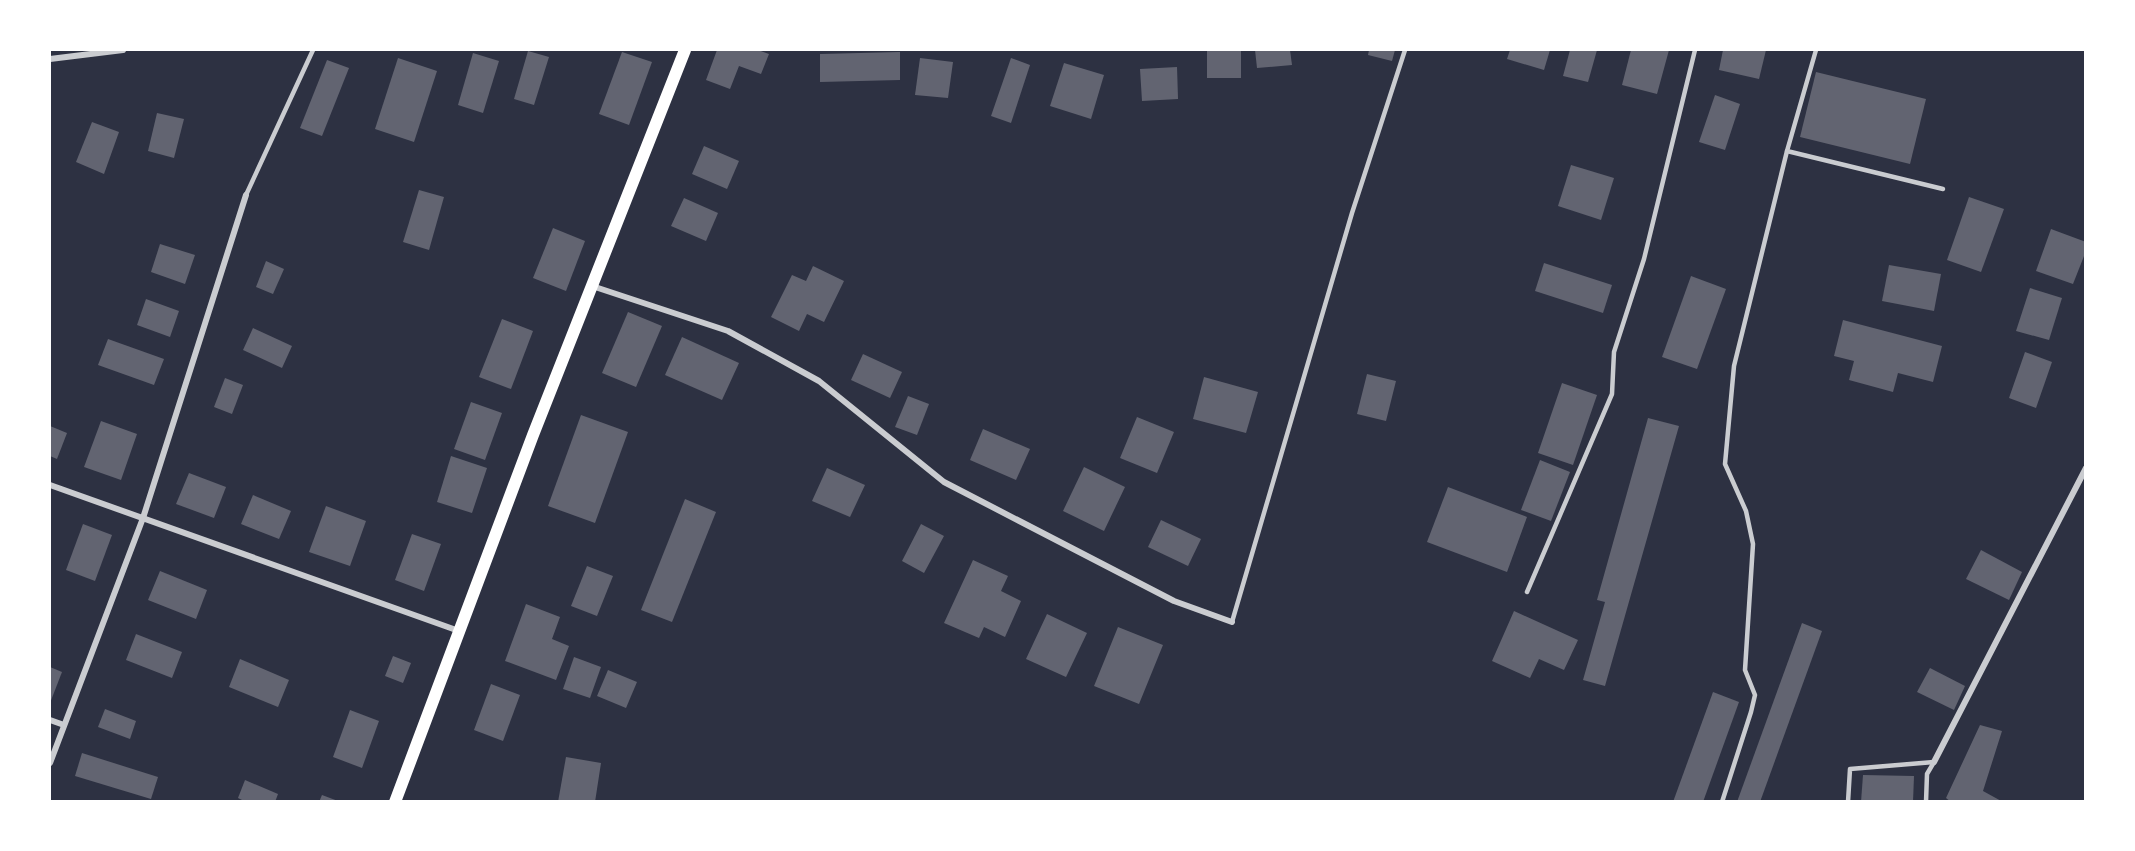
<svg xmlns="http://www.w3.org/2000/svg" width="2135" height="851" viewBox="0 0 2135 851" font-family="'DejaVu Sans',sans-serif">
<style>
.building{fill:#626471}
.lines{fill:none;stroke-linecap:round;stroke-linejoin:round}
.service{stroke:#caccd0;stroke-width:4.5}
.minor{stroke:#caccd0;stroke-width:6}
.secondary{stroke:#fff;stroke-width:12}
</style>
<rect width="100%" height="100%" fill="#2d3142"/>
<!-- building -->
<g class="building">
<path d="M717 50H758L769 54 761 74 739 66 730 89 706 80Z"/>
<rect x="1207" y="50" width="34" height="28"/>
<path d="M1255 50H1290L1292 65 1257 68Z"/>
<path d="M1369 50H1395L1392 61 1368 55Z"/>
<path d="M1510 50H1550L1544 70 1507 59Z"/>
<path d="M1570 50H1597L1588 82 1563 76Z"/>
<path d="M1631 50H1669L1657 94 1622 85Z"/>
<path d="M1723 50H1766L1759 79 1719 70Z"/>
<path d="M528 51 549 57 534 105 514 99Z"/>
<path d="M622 52 652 62 629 125 599 114Z"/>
<path d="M900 52V80L820 82V54Z"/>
<path d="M473 53 499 61 483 113 458 105Z"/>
<path d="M398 58 437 71 414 142 375 129Z"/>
<path d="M920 58 953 62 948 98 915 95Z"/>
<path d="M1011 58 1030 65 1011 123 991 116Z"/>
<path d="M327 60 349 68 322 136 300 128Z"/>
<path d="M1064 63 1104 75 1091 119 1050 106Z"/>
<path d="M1177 67 1178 99 1142 101 1140 69Z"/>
<path d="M1816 72 1926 99 1910 164 1800 137Z"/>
<path d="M1715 95 1740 104 1725 150 1699 142Z"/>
<path d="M157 113 184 119 174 158 148 151Z"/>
<path d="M92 122 119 132 104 174 76 162Z"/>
<path d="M704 146 739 161 727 189 692 174Z"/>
<path d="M1571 165 1614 178 1601 220 1558 206Z"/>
<path d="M419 190 444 197 429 250 403 242Z"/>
<path d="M1969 197 2004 209 1981 272 1947 260Z"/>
<path d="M684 198 718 213 706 241 671 226Z"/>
<path d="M553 228 585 241 566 291 533 278Z"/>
<path d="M2051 229 2086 242V251L2073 284 2036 271Z"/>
<path d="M160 244 195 255 185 284 151 272Z"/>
<path d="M266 261 284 269 273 294 256 287Z"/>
<path d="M1544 263 1612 285 1603 313 1535 291Z"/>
<path d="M1889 265 1941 274 1934 311 1882 301Z"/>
<path d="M813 266 844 281 824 322 807 314 799 331 771 317 792 275 806 281Z"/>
<path d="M1691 276 1726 289 1697 369 1662 357Z"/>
<path d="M2030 288 2062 298 2049 340 2016 331Z"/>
<path d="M146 299 179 311 170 337 137 325Z"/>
<path d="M628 312 662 326 636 387 602 373Z"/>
<path d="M502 319 533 331 511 389 479 377Z"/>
<path d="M1843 320 1942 346 1933 382 1898 373 1893 392 1849 380 1854 361 1834 356Z"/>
<path d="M253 328 292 346 282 368 243 350Z"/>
<path d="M682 337 739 363 722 400 665 375Z"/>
<path d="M108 339 164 359 154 385 98 365Z"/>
<path d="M2025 352 2052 362 2036 408 2009 398Z"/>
<path d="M863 354 902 372 890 398 851 380Z"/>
<path d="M1367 374 1396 381 1386 421 1357 414Z"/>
<path d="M1204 377 1258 392 1246 433 1193 419Z"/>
<path d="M225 378 243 385 232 414 214 407Z"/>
<path d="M1562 383 1597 395 1573 465 1538 453Z"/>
<path d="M908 396 929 404 917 435 895 427Z"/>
<path d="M471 402 502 413 485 460 454 449Z"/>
<path d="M581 415 628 432 595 523 548 506Z"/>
<path d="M1137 417 1174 432 1157 473 1120 458Z"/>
<path d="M1648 418 1679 426 1605 686 1583 680 1605 602 1597 600Z"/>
<path d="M101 421 137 434 121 480 84 467Z"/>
<path d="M50 426 67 433 57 459 50 456Z"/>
<path d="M983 429 1030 449 1016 480 970 460Z"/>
<path d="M451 456 487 468 472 513 437 502Z"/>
<path d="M1540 460 1570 472 1551 521 1521 510Z"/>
<path d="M1084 467 1125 487 1104 531 1063 511Z"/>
<path d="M827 468 865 485 850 517 812 501Z"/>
<path d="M189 473 226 487 214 518 176 504Z"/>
<path d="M1448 487 1527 517 1507 572 1427 542Z"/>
<path d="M253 495 291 511 279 539 241 524Z"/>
<path d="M685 499 716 512 672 622 641 610Z"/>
<path d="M326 506 366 521 350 566 309 552Z"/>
<path d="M1161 520 1201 539 1188 566 1148 547Z"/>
<path d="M83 524 112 535 95 581 66 570Z"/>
<path d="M921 524 944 536 924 573 902 561Z"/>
<path d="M412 534 441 544 424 591 395 580Z"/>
<path d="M1981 550 2022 572 2009 600 1966 579Z"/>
<path d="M973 560 1008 576 1001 591 1021 601 1005 637 984 627 979 638 944 623Z"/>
<path d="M587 566 613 576 597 616 571 606Z"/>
<path d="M160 571 207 590 196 619 148 600Z"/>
<path d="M526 604 560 617 552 639 569 646 556 680 505 661Z"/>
<path d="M1514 611 1578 640 1564 670 1539 659 1530 678 1492 661Z"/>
<path d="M1047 614 1087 633 1066 677 1026 659Z"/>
<path d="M1802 623 1822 631 1760 802H1737Z"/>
<path d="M1118 627 1163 645 1139 704 1094 686Z"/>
<path d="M136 634 182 652 172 678 126 660Z"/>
<path d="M393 656 411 663 403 683 385 676Z"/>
<path d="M574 657 601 667 590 698 563 689Z"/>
<path d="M240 659 289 680 278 707 229 687Z"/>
<path d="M50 667 62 672 50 703Z"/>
<path d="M1930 668 1965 686 1954 710 1917 692Z"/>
<path d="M608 670 637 682 626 708 597 696Z"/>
<path d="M491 684 520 695 503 741 474 730Z"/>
<path d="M1713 692 1739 702 1703 802H1673Z"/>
<path d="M105 709 136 721 130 739 98 727Z"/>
<path d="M350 710 379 721 362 768 333 757Z"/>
<path d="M1980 725 2002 731 1983 791 2003 802H1951L1946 798Z"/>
<path d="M82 753 158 777 151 799 75 776Z"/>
<path d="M566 757 601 763 595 802H558Z"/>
<path d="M1863 775 1914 776 1913 802H1861Z"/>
<path d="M245 780 278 794 275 802H246L238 798Z"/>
<path d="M322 795 338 801V802H319Z"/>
</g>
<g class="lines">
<!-- service -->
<g class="service">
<path d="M1816 50 1787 151 1943 189"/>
<path d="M246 195 313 50"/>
<path d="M1527 592 1612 394 1614 352 1644 259 1695 50"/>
<path d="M1232 622 1352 213 1405 50"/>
<path d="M1722 802 1751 712 1755 695 1745 670 1753 544 1746 511 1725 464 1734 366 1787 151"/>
<path d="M1848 802 1850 769 1934 762"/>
<path d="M1926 802 1927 774 1934 762"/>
</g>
<!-- minor -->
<g class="minor">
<path d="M50 59 123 50"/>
<path d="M592 286 728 331 819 381 944 482 1174 601 1232 622"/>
<path d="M50 485 459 631"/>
<path d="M50 720 64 725"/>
<path d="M1934 762 2086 468"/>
<path d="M50 763 143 518 246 195"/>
</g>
<!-- secondary -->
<path class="secondary" d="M395 802 533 435 685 50"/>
</g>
<!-- border -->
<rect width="2135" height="851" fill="none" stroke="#ffffff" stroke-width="102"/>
</svg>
